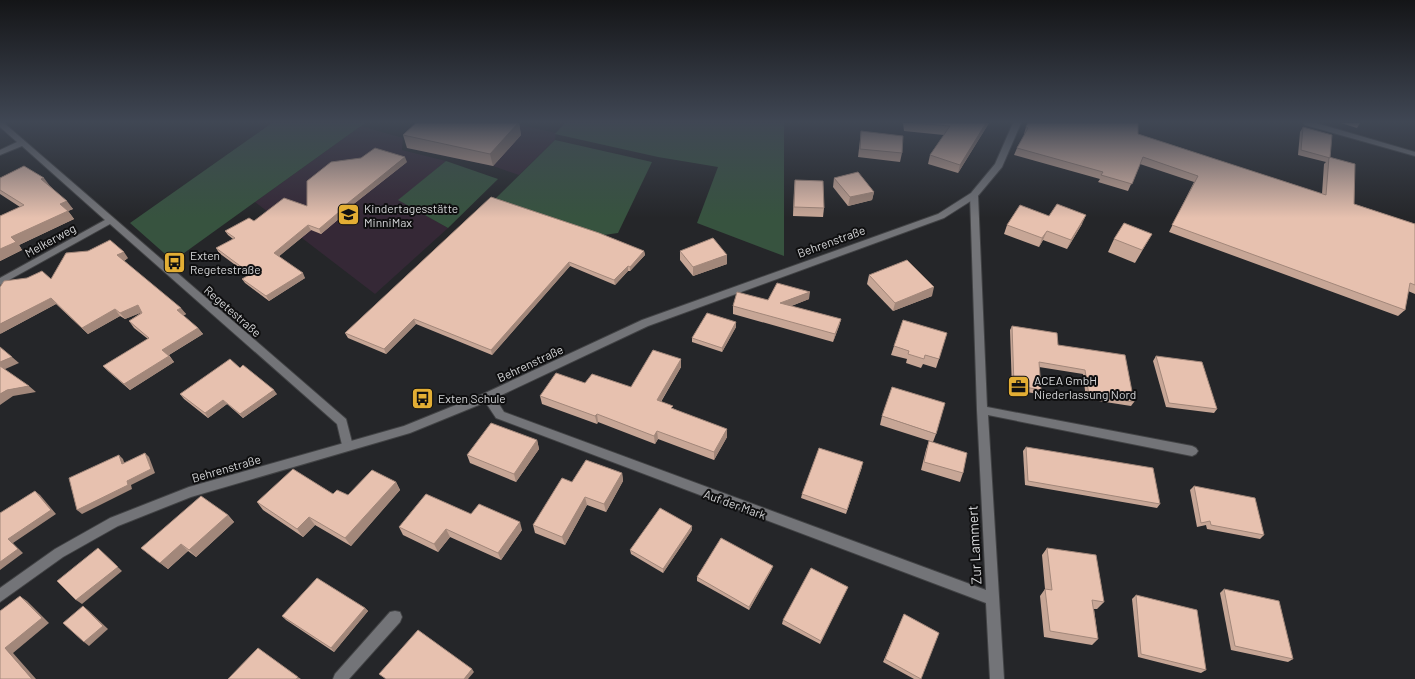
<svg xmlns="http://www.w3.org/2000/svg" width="1415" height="679" viewBox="0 0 1415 679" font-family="Barlow,sans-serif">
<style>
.education{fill:#352836}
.green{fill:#37533f}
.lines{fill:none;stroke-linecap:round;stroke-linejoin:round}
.minor-casing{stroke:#424345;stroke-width:2}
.tertiary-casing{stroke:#424345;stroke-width:2}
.secondary-casing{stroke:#424345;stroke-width:2}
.minor{fill:#737478;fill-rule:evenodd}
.tertiary{fill:#737478;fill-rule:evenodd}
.secondary{fill:#737478;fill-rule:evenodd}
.wall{fill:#c7a696}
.shaded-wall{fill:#a2877a}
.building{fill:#e7c1af;stroke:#a2877a}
.labels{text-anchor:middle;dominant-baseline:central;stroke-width:4;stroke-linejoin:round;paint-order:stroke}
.poi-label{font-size:12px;fill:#d5d6d8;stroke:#0f0f10;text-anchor:start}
.street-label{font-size:12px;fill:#d5d6d8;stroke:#0f0f10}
.near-street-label{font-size:14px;fill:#d5d6d8;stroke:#0f0f10}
</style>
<rect width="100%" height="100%" fill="#252629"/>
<!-- education -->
<g class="education">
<path d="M433 123H512L556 133 555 140 519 175 493 166 407 148Z"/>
<path d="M361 126 403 138 402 150 446 161 399 200 448 228 375 294 255 202Z"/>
</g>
<!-- green -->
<g class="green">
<path d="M272 123H365L173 261 130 223Z"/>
<path d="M565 123H784V256L697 223 718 167 658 157 555 134Z"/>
<path d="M555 140 652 162 618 233 597 236 492 202Z"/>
<path d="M446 161 498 179 448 228 398 200Z"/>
</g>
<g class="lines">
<defs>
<g id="minor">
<path d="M0 123H4L346 419 353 446 351 449 347 451 343 449 337 424 110 224 0 285V278L105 220 22 146 0 155V150L17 142 0 127Z"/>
<path d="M974 192 978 195 987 407 1192 446 1196 448 1198 451 1196 454 1192 456 988 415 1004 679H990L986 603 496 418 482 397 483 394C493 391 499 405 504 412L986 590 977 410 970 195Z"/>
<path d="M395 611 400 612 402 617 400 622 349 679H333L335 674 390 612Z"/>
</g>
<path id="tertiary" d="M1304 123H1316L1415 152V156L1305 125Z"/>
<path id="secondary" d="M1013 123H1021L1002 167 977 197 944 218 648 326 491 400 410 433 191 497 118 526 63 557 0 602V588L55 549 110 518 189 487 404 426 483 394 642 320 938 214 971 193 995 164Z"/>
</defs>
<!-- minor casing -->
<use href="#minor" class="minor-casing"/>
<!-- tertiary casing -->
<use href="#tertiary" class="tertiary-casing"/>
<!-- secondary casing -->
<use href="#secondary" class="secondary-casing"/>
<!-- minor -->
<use href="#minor" class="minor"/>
<!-- tertiary -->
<use href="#tertiary" class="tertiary"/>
<!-- secondary -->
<use href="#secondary" class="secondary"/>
</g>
<!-- wall -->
<g class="wall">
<path d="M416 123H519L521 135 493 166 407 148 403 135Z"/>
<path d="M903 123H989L958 173 928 164 930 155 944 135 904 131Z"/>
<path d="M1341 123H1360L1357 128Z"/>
<path d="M1026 127 1138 134 1322 194 1324 164 1326 162 1298 155 1300 132 1303 127 1330 158 1354 204 1415 224V294L1408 291 1405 310 1398 316 1169 232 1194 182 1140 164 1128 191 1098 182 1100 179 1014 155 1017 148 1025 134H1024Z"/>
<path d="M861 131 902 153 900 162 858 157Z"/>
<path d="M407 162 346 210 347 212 321 234 311 230 279 256 305 278 269 301 245 283 242 279 249 275 219 253 216 248 233 239 228 235 225 231 254 221 307 206Z"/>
<path d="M0 178 50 186 73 209 68 211 74 219 19 245 22 250 0 261V216L20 207 0 194Z"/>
<path d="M834 178 874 192 872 200 848 206 833 187Z"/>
<path d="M795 180 824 208 823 217 793 216 794 189Z"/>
<path d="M491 197 644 251 645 255 630 271H628L615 285 570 266 492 355 416 324 386 354 348 338 345 333Z"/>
<path d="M1049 216 1082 224 1067 249 1043 240 1039 247 1004 234 1007 225Z"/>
<path d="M1152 234 1135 263 1108 252 1114 239Z"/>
<path d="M680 251 727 264 693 276 680 260Z"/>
<path d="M128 258 124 261 186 314 183 316 198 328 203 334 169 355 174 362 130 390 109 372 103 366 148 339 134 328 129 321 142 312 125 319 120 316 88 334 56 304 0 334 51 279Z"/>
<path d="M869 275 932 296 893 311 867 284Z"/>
<path d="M809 299 791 306 841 319 839 326 833 342 733 314V306L768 300Z"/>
<path d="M736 322V327L722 352 692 342V338Z"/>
<path d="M1012 326 1058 345 1134 402 1131 406 1086 399 1083 374 1039 367 1041 390 1039 394 1012 390 1010 330Z"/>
<path d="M894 346 939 359 936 368 923 364 921 368 906 363 907 359 891 355Z"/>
<path d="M1156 356 1217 409 1214 413 1166 407 1153 361Z"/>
<path d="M681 359V367L661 402 727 437 714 460 658 439 655 444 598 422 597 424 542 404 540 396 631 387Z"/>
<path d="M180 394H277L243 418 227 404 208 418 184 399Z"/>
<path d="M882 416 936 434 933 442 880 425Z"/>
<path d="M537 440 539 449 516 482 470 463 467 455Z"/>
<path d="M929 441 963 473 960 482 921 470 926 450Z"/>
<path d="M1026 447 1160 504 1157 508 1025 485 1023 451Z"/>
<path d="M862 467 846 514 801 498 802 494Z"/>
<path d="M622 473 623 481 606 512 587 505 565 545 535 533 533 525 572 482Z"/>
<path d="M396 482 400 490 351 546 315 525 303 537 263 510 257 502 333 494 348 495Z"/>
<path d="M1194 486 1264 535 1260 539 1207 529 1206 525 1197 527 1190 490Z"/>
<path d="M471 514 522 530 501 560 450 537 438 552 403 535 399 527Z"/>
<path d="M228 515 234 522 196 557 188 551 168 569 141 548Z"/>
<path d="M692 530 663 573 631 554 630 550Z"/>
<path d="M1047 548 1104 602 1097 609H1094L1098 639 1092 645 1044 637 1040 596 1045 589 1042 555Z"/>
<path d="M772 569 749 610 697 581V577Z"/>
<path d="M848 587 846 591 820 644 782 624 783 620Z"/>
<path d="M1224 589 1293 659 1288 662 1231 650 1220 593Z"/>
<path d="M1136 595 1206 670 1201 673 1138 657 1132 599Z"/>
<path d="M365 608 368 611 334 652 286 620 282 616Z"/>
<path d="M904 614 921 679H914L883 662Z"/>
</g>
<!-- shaded-wall -->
<g class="shaded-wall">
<path d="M518 123H519L521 135 493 166 490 154Z"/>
<path d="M986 123H989L958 173 960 165Z"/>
<path d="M405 157 407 162 346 210 347 212 321 234 319 229 343 207Z"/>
<path d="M44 178 50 186 48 187 41 179Z"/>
<path d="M874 192 872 200 848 206 850 197Z"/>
<path d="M67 201 73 209 68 211 74 219 19 245 22 250 0 261V249L11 237 60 204Z"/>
<path d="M1086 215 1082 224 1067 249 1071 240Z"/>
<path d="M308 225 311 230 277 258 274 253Z"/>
<path d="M1047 231 1043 240 1039 247 1042 238Z"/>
<path d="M644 251 645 255 630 271V267Z"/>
<path d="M124 252 128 258 122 262 117 255Z"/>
<path d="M727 255V264L693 276V267Z"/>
<path d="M569 262 570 266 492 355 491 350Z"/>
<path d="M628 266V271L615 285 614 280Z"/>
<path d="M303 273 305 278 269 301 266 296Z"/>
<path d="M934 287 932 296 893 311 895 303Z"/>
<path d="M810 292 809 299 779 311 780 303Z"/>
<path d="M51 298 56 304 0 334V324Z"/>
<path d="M138 305 143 312 125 319 120 313Z"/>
<path d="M181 308 186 314 181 317 177 310Z"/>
<path d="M115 309 120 316 88 334 82 328Z"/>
<path d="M414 319 416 324 386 354 384 349Z"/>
<path d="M841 319 839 326 833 342 835 334Z"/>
<path d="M736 322V327L722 352V348Z"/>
<path d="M198 328 203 334 167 356 162 350Z"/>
<path d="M169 356 174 362 130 390 124 384Z"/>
<path d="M12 357 19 363 3 370 0 367V362Z"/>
<path d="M681 359V367L657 408V400Z"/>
<path d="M29 386 36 392 13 396 0 405V394L7 390Z"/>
<path d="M274 390 277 394 243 418 240 414Z"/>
<path d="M223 400 227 404 208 418 205 413Z"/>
<path d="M597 414 598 422 597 424 595 416Z"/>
<path d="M727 429V437L714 460V452Z"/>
<path d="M657 431 658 439 655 444 654 436Z"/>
<path d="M537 440 539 449 516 482 514 474Z"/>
<path d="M145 453 149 457 155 473 131 485 132 489 82 514 77 510 127 481Z"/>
<path d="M119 455 123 459 126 468 122 464Z"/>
<path d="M622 473 623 481 606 512 604 504Z"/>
<path d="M396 482 400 490 351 546 345 538Z"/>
<path d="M35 491 40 495 56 514 13 543 23 553 0 570V562L8 539Z"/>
<path d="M585 497 587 505 565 545 562 537Z"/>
<path d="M228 515 234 522 196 557 189 550Z"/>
<path d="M309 517 315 525 303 537 297 529Z"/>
<path d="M520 522 522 530 501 560 498 553Z"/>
<path d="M692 526V530L663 573V569Z"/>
<path d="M446 529 450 537 438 552 434 544Z"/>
<path d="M181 544 188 551 168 569 160 563Z"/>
<path d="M98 548 122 571 82 604 76 600Z"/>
<path d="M773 566 772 569 749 610V607Z"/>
<path d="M848 587 846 591 820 644 821 641Z"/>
<path d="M20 596 27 601 49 623 13 653 36 679H32L5 648Z"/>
<path d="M83 606 88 610 108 629 89 646 84 642Z"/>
<path d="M365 608 368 611 334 652 331 648Z"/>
<path d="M472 669 474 672 468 679H464Z"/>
<path d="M298 677 301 679H296Z"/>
</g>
<!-- building -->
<g class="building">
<path d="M416 123H518L490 154 403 135Z"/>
<path d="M913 123H986L960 165 930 155 950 126Z"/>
<path d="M1028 123H1138V134L1326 195 1329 157 1355 164 1354 204 1415 224V285L1410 283 1405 310 1172 225 1198 176 1143 157 1132 184 1101 175 1103 172 1017 148 1028 128 1026 127Z"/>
<path d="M1303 127 1332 135 1330 158 1301 150Z"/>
<path d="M861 131 903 136 902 153 860 149Z"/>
<path d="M375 148 405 157 343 207H345L319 229 308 225 274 253 303 273 266 296 242 279 251 274 216 248 235 238 225 231 249 218 254 221 284 198 307 206V181L331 162 361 158Z"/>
<path d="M24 166 44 178 41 179 67 201 60 204 68 211 11 237 16 242 0 249V216L24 205 0 190V178Z"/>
<path d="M858 172 874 192 850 197 834 178Z"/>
<path d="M795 180 823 181 824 208 794 207Z"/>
<path d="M491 197 599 233 644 251 630 267 628 266 614 280 569 262 491 350 414 319 384 349 345 333Z"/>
<path d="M1057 204 1086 215 1071 240 1047 231 1042 238 1007 225 1020 205 1049 216Z"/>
<path d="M1124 223 1152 234 1142 250 1114 239Z"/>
<path d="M713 238 727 255 693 267 680 251Z"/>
<path d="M110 240 124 252 117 255 181 308 177 310 198 328 162 350 169 356 124 384 103 366 149 338 129 321 142 313 138 305 120 313 115 309 82 328 51 298 0 324V287L4 281 27 278 42 271 51 279 66 253 88 251Z"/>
<path d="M907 260 934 287 895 303 869 275Z"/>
<path d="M777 283 810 292 780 303 841 319 835 334 733 306 737 292 768 300Z"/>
<path d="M707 313 736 322 722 348 692 338Z"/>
<path d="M903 320 947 333 939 359 925 355 924 359 908 354 909 351 894 346Z"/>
<path d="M1012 326 1057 333 1058 345 1125 355 1134 402 1089 395 1085 370 1039 362 1041 390 1014 385Z"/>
<path d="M0 347 12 357 0 362Z"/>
<path d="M653 350 681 359 657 400 673 406 671 408 727 429 714 452 657 431 654 436 597 414 595 416 540 396 556 373 585 383 592 374 631 387Z"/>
<path d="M1156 356 1202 362 1217 409 1169 403Z"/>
<path d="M230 359 240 368 243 365 274 390 240 414 223 400 205 413 180 394Z"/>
<path d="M0 366 29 386 7 390 0 394Z"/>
<path d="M892 387 945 403 936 434 882 416Z"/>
<path d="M491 423 537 440 514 474 467 455Z"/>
<path d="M929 441 967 453 963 473 924 462Z"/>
<path d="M1026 447 1153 468 1160 504 1028 481Z"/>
<path d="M819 448 863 462 847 510 802 494Z"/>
<path d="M145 453 151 469 127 481 128 485 77 510 69 478 119 455 122 464Z"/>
<path d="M586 460 622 473 604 504 585 497 562 537 533 525 562 478 572 482Z"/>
<path d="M293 469 333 494 337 490 348 495 372 470 396 482 345 538 309 517 297 529 257 502Z"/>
<path d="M1194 486 1255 498 1264 535 1211 525 1210 521 1201 523Z"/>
<path d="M35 491 51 510 8 539 18 549 0 562V513Z"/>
<path d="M426 494 471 514 479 504 520 522 498 553 446 529 434 544 399 527Z"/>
<path d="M201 496 228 515 189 550 181 544 160 563 141 548Z"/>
<path d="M660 508 692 526 663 569 630 550Z"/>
<path d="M721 538 773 566 749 607 697 577Z"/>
<path d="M98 548 118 567 76 600 57 581Z"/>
<path d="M1047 548 1096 555 1104 602 1092 600 1098 639 1050 631 1045 589 1052 590Z"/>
<path d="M811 568 848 587 821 641 783 620Z"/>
<path d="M317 578 365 608 331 648 282 616Z"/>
<path d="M1224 589 1279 601 1293 659 1235 646Z"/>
<path d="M1136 595 1197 610 1206 670 1141 654Z"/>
<path d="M20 596 42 618 5 648 32 679H0V611Z"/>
<path d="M83 606 103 626 84 642 63 623Z"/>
<path d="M904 614 939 633 921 679 885 659Z"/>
<path d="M418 630 472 669 464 679H386L379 674Z"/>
<path d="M258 648 298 677 296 679H228Z"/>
</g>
<!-- sky -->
<linearGradient id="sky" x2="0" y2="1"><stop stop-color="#141517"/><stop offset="0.56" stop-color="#404754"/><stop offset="1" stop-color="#404754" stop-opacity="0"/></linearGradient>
<rect width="1415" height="218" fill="url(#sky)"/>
<!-- icons -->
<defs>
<symbol id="school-square" viewBox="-11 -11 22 22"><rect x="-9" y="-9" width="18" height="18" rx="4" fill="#e3ae34" stroke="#0f0f10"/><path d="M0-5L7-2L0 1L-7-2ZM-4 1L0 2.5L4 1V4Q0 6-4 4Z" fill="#111"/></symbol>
<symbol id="bus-square" viewBox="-11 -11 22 22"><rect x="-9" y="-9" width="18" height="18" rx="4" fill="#e3ae34" stroke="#0f0f10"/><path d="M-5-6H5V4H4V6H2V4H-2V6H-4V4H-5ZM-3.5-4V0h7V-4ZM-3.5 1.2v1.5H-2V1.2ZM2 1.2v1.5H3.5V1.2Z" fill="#111"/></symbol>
<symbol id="office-square" viewBox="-11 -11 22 22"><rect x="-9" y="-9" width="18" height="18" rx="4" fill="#e3ae34" stroke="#0f0f10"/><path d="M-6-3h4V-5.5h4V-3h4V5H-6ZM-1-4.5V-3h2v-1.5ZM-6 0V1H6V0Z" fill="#111"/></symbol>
</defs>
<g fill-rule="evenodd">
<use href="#school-square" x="336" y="202" width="25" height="25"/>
<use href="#bus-square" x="162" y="250" width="25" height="25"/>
<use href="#office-square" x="1006" y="374" width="25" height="25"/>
<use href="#bus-square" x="410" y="386" width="25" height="25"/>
</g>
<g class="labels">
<!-- poi labels -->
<g class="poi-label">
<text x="364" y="208">Kindertagesstätte<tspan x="364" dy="14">MinniMax</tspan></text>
<text x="190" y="255">Exten<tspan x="190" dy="14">Regetestraße</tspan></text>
<text x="1034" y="380">ACEA GmbH<tspan x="1034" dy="14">Niederlassung Nord</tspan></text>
<text x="438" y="398">Exten Schule</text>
</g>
<!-- street labels -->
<g class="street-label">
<text transform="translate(50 240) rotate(-29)">Melkerweg</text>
<text transform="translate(831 241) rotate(-20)">Behrenstraße</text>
<text transform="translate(233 311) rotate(41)">Regetestraße</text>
<text transform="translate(530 363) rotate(-25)">Behrenstraße</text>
<text transform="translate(226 468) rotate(-16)">Behrenstraße</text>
<text transform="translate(735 504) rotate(20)">Auf der Mark</text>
</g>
<!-- near-street labels -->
<g class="near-street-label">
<text transform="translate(974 545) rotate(-93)">Zur Lammert</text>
</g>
</g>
</svg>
